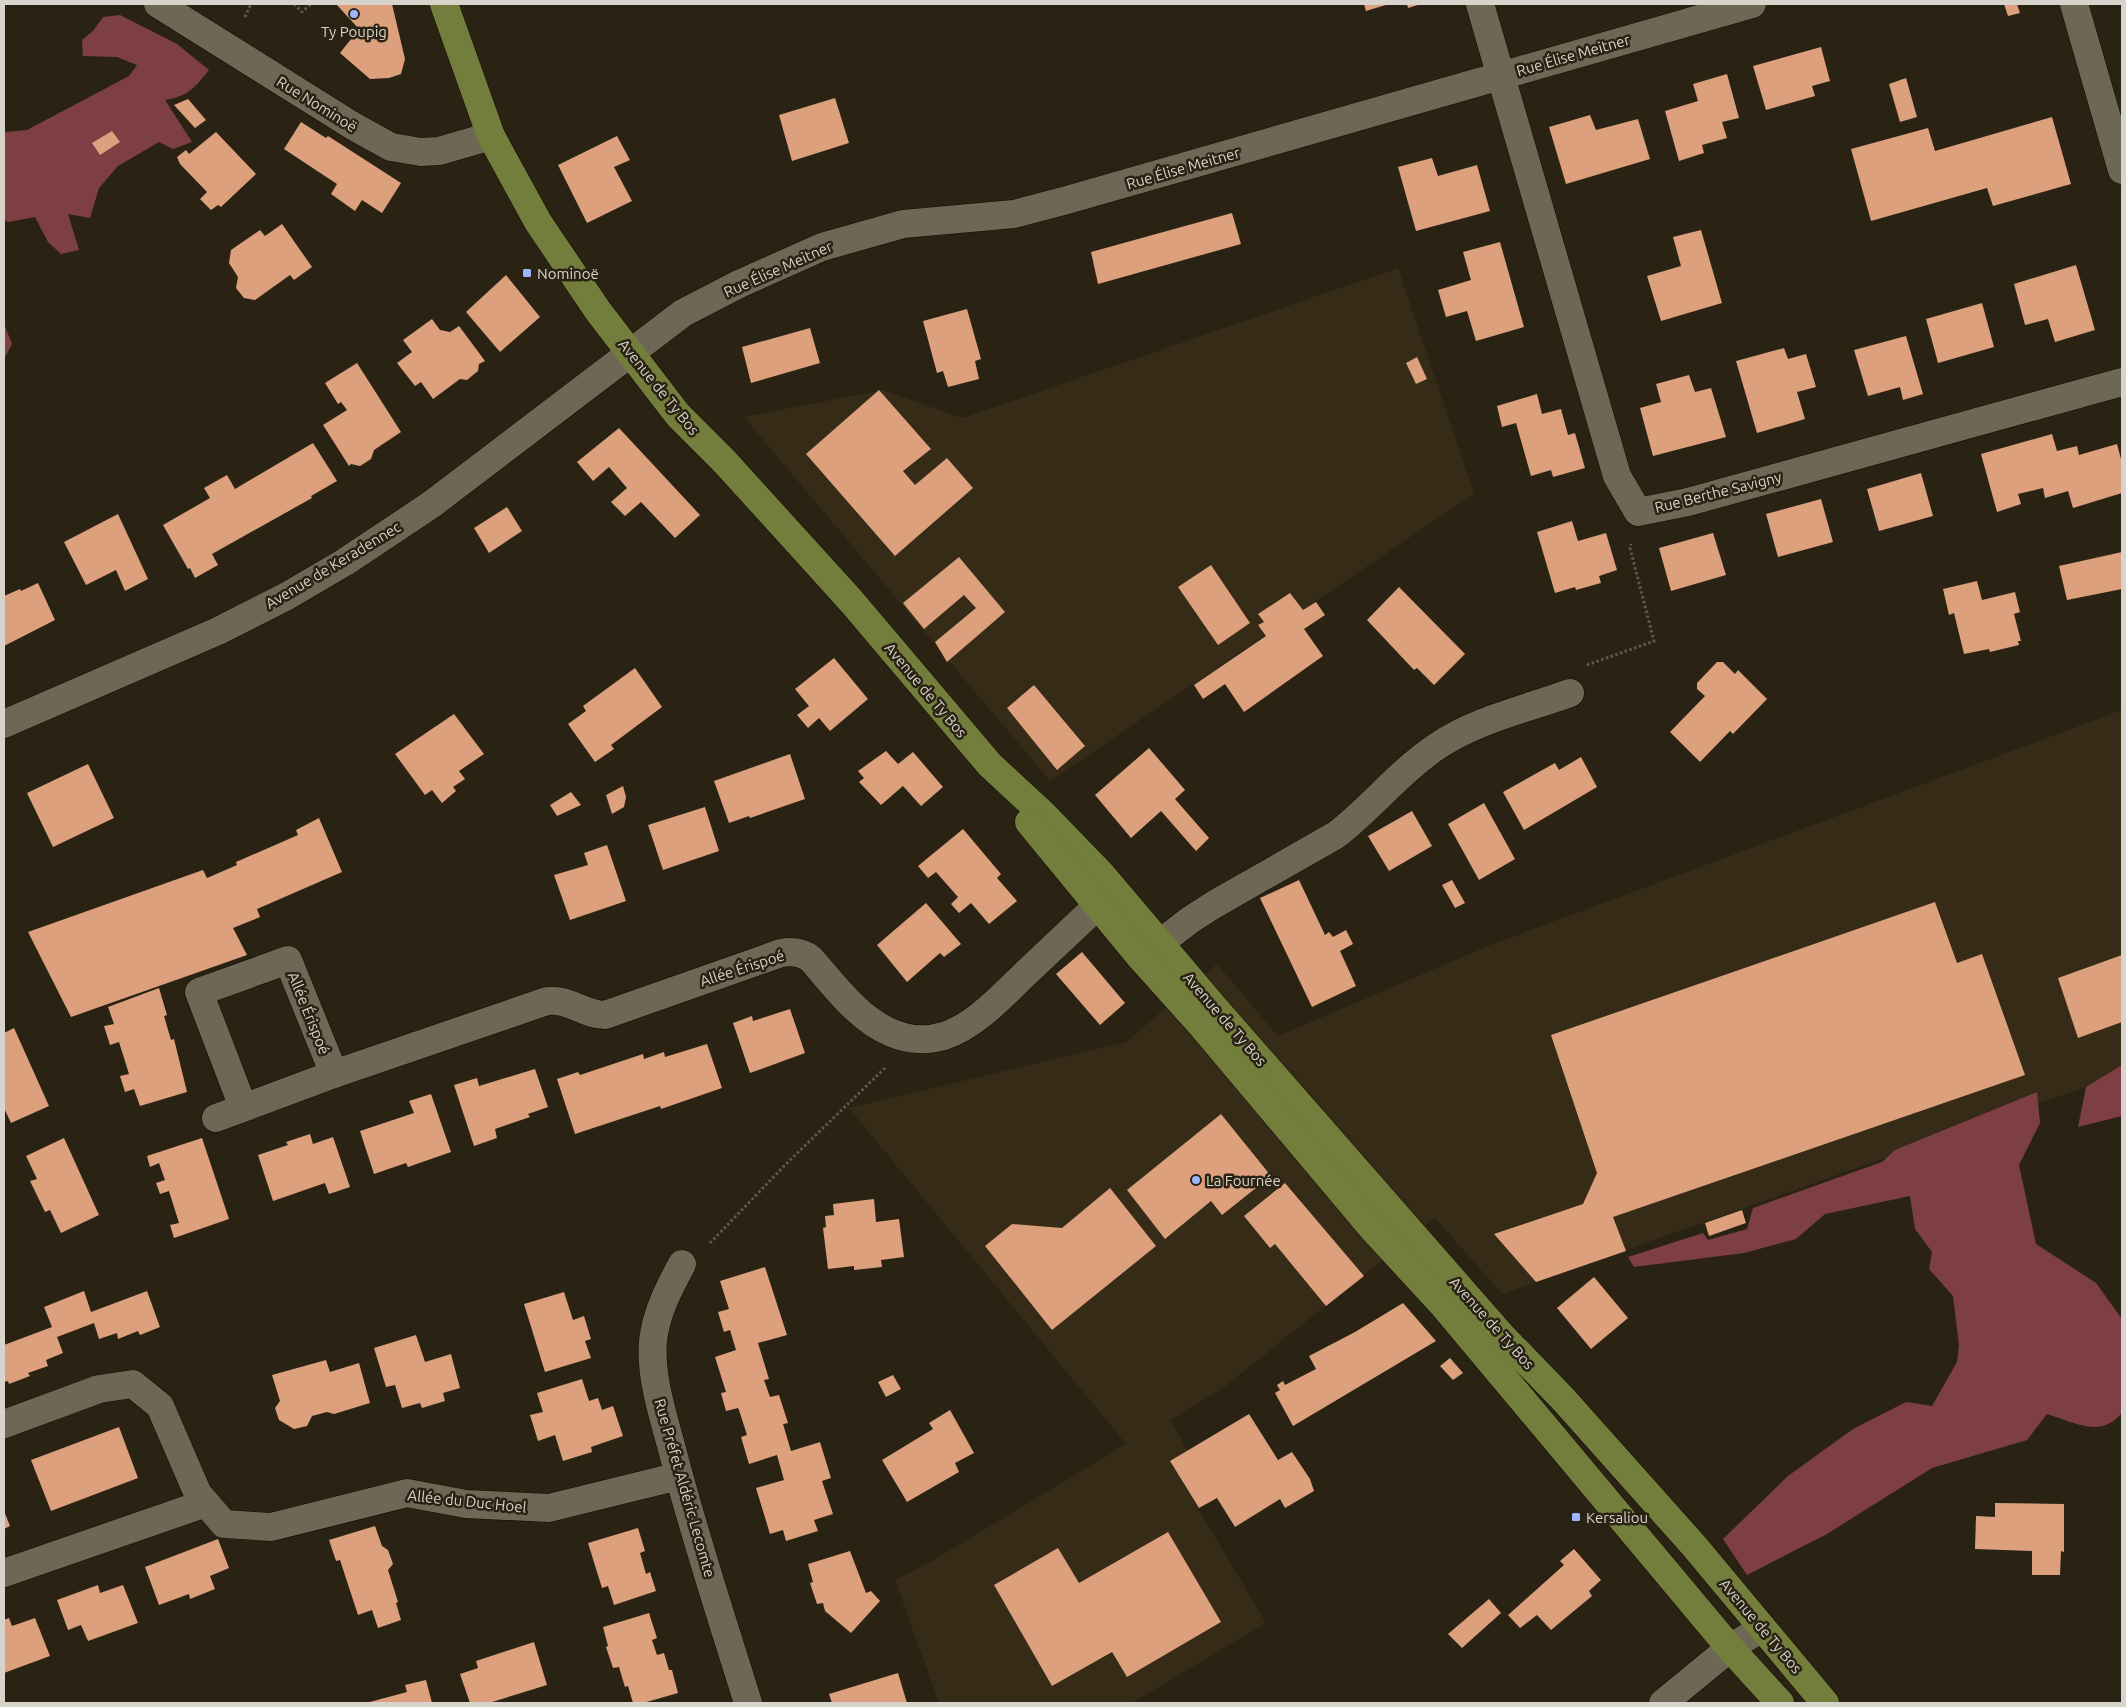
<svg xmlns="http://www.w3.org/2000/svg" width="2126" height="1707" viewBox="0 0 2126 1707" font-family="Ubuntu,sans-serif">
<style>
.built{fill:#352b16}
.forest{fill:#7d3f44}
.building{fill:#dca07d}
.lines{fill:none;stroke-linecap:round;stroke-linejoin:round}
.street-casing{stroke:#120c02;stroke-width:29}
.primary-casing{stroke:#120c02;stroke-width:29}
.path{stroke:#5f594b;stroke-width:3;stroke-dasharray:2.5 2.5;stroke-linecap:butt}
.street{stroke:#6e6756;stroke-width:28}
.primary{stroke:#737d3c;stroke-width:28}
.poi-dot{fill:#9eb4fd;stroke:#2a2314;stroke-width:2}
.labels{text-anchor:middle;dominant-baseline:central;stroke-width:5;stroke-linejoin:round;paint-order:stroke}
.poi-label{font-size:15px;fill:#d8d4cb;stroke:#2a2314;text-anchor:start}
.street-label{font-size:15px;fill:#d8d4cb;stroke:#2a2314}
</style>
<rect width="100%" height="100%" fill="#2a2314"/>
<!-- built -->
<g class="built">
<path d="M1398 268 1474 494 1050 781 744 417 882 390 963 418Z"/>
<path d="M2122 710V1074L1502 1294 1435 1218 1223 1388 1170 1420 1188 1451 1170 1461 1266 1623 1132 1703H939L895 1580 932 1561 1126 1444 849 1108 1126 1042 1217 964 1278 1036 1488 946Z"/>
</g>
<!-- forest -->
<g class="forest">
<path d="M120 15 177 44 209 70C194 88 189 96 165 100L192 142 173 149 159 142 118 166 99 188 90 218 68 214 79 250 61 254 48 242 35 217 8 222 4 220V132L27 130 129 76 137 65 117 57 83 56 82 40 93 31 103 17Z"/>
<path d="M4 324 12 344 4 359Z"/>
<path d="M2122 1065V1116L2078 1127 2086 1087Z"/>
<path d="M2037 1092 2040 1123 2019 1165 2036 1244 2096 1283 2122 1319V1413C2100 1439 2074 1422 2047 1414L2027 1440 1932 1468 1827 1534 1747 1575 1723 1539 1788 1476 1853 1429 1906 1402 1932 1406 1957 1362 1959 1345 1953 1296 1929 1269 1932 1252 1915 1229 1910 1196 1825 1214 1796 1239 1744 1253 1634 1267 1628 1257 1703 1233 1708 1240 1747 1229 1753 1208 1882 1162 1895 1150Z"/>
</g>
<!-- building -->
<g class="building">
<path d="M336 4H392L405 59 401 74 389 78 370 79 340 53 359 29Z"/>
<path d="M1364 4H1389L1366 11Z"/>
<path d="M1407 4H1421L1408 8Z"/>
<path d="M2004 4H2017L2020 13 2008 16Z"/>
<path d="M1821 47 1830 81 1812 86 1815 96 1766 110 1753 66Z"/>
<path d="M1727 74 1739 118 1722 122 1727 138 1702 145 1704 153 1679 161 1665 111 1698 101 1693 84Z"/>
<path d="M1906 78 1917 117 1900 122 1889 84Z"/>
<path d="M835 98 849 143 792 161 779 115Z"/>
<path d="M188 99 206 120 195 128 174 105Z"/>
<path d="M1590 115 1596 130 1638 119 1650 159 1566 184 1549 127Z"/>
<path d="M2052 117 2071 184 1993 206 1987 188 1871 221 1851 149 1928 128 1935 151Z"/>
<path d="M301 122 326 138 328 136 401 183 382 213 362 200 355 211 331 194 337 184 284 149Z"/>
<path d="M112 131 120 142 100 155 92 143Z"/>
<path d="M216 132 256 174 221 207 218 205 211 210 200 199 207 192 180 164 177 157 186 150 189 154Z"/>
<path d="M617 136 630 160 614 167 632 201 587 223 558 165Z"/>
<path d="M1432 158 1438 176 1477 165 1490 211 1416 231 1398 167Z"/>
<path d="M1232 213 1241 244 1098 284 1091 252Z"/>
<path d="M282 224 312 267 294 280 290 275 255 300 244 298 236 288 238 277 229 263 231 250 260 230 265 236Z"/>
<path d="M1701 230 1722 303 1661 321 1647 276 1681 266 1673 237Z"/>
<path d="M1500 242 1524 327 1476 341 1467 311 1446 317 1438 290 1471 280 1463 252Z"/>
<path d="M2076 265 2095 330 2055 342 2048 319 2025 325 2014 284Z"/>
<path d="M506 275 540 317 500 352 466 312Z"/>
<path d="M1982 303 1994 347 1938 363 1926 319Z"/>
<path d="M967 309 981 359 975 361 979 379 948 387 943 371 937 373 923 321Z"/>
<path d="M432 319 440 330 450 332 459 326 485 361 479 364 478 371 467 380 460 379 433 399 421 382 415 386 397 363 412 352 403 340Z"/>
<path d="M810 328 820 363 751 383 742 347Z"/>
<path d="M1906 336 1923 394 1903 400 1900 387 1868 396 1854 350Z"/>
<path d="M1784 348 1788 359 1806 354 1816 387 1797 392 1805 419 1757 433 1736 361Z"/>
<path d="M1417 357 1427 379 1416 384 1406 363Z"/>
<path d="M357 363 401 432 374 450 371 459 360 466 351 464 349 466 323 425 347 410 341 402 338 404 325 383Z"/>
<path d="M1689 375 1695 392 1711 388 1726 437 1653 456 1640 408 1661 402 1656 384Z"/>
<path d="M879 390 931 449 903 471 915 485 947 458 973 488 895 556 806 454Z"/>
<path d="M1537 394 1542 414 1561 409 1568 435 1575 433 1585 468 1553 477 1551 470 1531 476 1516 423 1502 427 1497 406Z"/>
<path d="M619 428 700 515 675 538 641 502 625 516 611 502 627 488 609 467 593 481 577 462Z"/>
<path d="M2052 434 2057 451 2077 446 2079 455 2117 444 2122 463V493L2073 508 2068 491 2045 498 2043 488 2018 494 2021 504 1997 512 1981 454Z"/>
<path d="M313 443 337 481 311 496 312 498 212 554 218 565 195 578 190 568 188 569 163 525 210 498 204 488 227 475 235 489Z"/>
<path d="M1921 473 1933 516 1879 531 1867 489Z"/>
<path d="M1821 499 1833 542 1778 557 1766 514Z"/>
<path d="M507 507 522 531 489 553 474 528Z"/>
<path d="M118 514 148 579 125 591 116 570 86 585 64 542Z"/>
<path d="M1572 521 1578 541 1606 533 1617 570 1599 576 1601 583 1576 590 1575 587 1555 593 1537 532Z"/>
<path d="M1713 533 1726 575 1671 591 1659 548Z"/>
<path d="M2122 552V589L2067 600 2059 566Z"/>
<path d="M959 557 1005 612 947 662 935 642 976 608 964 595 924 629 903 603Z"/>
<path d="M1211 565 1250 623 1218 645 1178 587Z"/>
<path d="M1977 581 1982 600 2015 592 2020 612 2014 614 2021 641H2018L2019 645 1990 652 1989 649 1964 654 1954 613 1949 615 1943 589Z"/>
<path d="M38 583 55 620 4 646V596L20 589 21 591Z"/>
<path d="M1399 587 1465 654 1434 685 1417 668 1414 670 1367 620Z"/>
<path d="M1290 593 1303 610 1316 602 1325 615 1304 629 1323 656 1244 712 1225 684 1203 699 1194 685 1266 636 1258 625 1264 622 1258 614Z"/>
<path d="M834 658 868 699 830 731 819 718 808 728 797 715 809 706 795 689Z"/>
<path d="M1717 662H1723L1735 674 1738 670 1767 699 1733 734 1730 731 1700 762 1670 732 1705 696 1697 689V683Z"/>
<path d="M635 668 662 707 611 745 614 749 595 762 568 724 586 711 583 706Z"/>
<path d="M1034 685 1085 746 1057 770 1007 708Z"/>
<path d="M454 714 484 754 459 771 465 779 453 787 456 791 442 803 432 790 425 795 395 754Z"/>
<path d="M1149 748 1185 790 1175 799 1209 838 1196 851 1161 811 1131 838 1095 795Z"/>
<path d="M886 751 898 764 913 752 943 787 921 806 903 786 881 805 859 782 864 778 858 771Z"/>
<path d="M790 754 805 799 750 818 749 816 729 823 714 781Z"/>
<path d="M1581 757 1597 787 1524 830 1503 792 1555 763 1559 770Z"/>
<path d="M88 764 114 818 53 847 27 793Z"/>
<path d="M623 786 626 797 624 807 612 814 606 795Z"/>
<path d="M571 792 581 805 557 816 550 805Z"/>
<path d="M1484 803 1515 859 1479 880 1448 824Z"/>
<path d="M705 807 719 851 663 870 648 825Z"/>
<path d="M1412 811 1432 846 1389 871 1368 836Z"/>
<path d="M319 818 342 872 257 909 260 917 233 928 247 955 71 1017 28 932 203 870 207 878 237 865 236 862 298 835 296 830Z"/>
<path d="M963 829 1001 874 997 878 1017 901 989 924 971 903 959 913 951 904 958 897 936 872 928 878 918 866Z"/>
<path d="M607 845 626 901 570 920 554 875 588 865 584 853Z"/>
<path d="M1299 880 1325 935 1329 932 1333 937 1346 930 1353 944 1340 951 1356 986 1312 1007 1260 898Z"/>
<path d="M1452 880 1465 903 1455 908 1442 885Z"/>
<path d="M1935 902 1957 963 1982 954 2025 1075 1613 1217 1626 1251 1536 1282 1494 1234 1583 1204 1597 1173 1551 1035Z"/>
<path d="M926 903 961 944 944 957 940 953 907 982 877 945Z"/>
<path d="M1082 952 1125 1003 1100 1025 1056 974Z"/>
<path d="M2122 955V1022L2078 1038 2058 978Z"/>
<path d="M159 988 167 1015 164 1016 171 1040 174 1039 187 1092 140 1106 134 1089 125 1092 120 1076 129 1074 119 1042 110 1045 104 1026 114 1024 108 1007Z"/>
<path d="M790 1009 805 1053 750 1073 733 1023 752 1016 753 1021Z"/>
<path d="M14 1028 49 1106 11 1123 4 1108V1033Z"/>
<path d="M707 1044 722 1088 661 1109 660 1106 575 1134 557 1079 578 1072 580 1075 643 1054 644 1059 664 1052 665 1057Z"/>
<path d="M535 1069 548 1107 528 1114 530 1117 495 1129 497 1138 474 1146 454 1085 477 1078 479 1086Z"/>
<path d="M431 1094 451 1152 408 1167 406 1163 374 1174 360 1131 414 1113 409 1101Z"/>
<path d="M1221 1114 1271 1176 1222 1215 1211 1201 1165 1239 1127 1190Z"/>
<path d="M310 1134 313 1144 333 1137 350 1187 329 1194 325 1183 273 1201 258 1155 288 1145 286 1142Z"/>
<path d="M64 1138 99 1215 61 1233 50 1210 45 1212 30 1181 37 1179 26 1156Z"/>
<path d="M202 1138 229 1219 174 1238 170 1225 179 1223 169 1191 160 1194 156 1183 165 1180 159 1163 150 1167 147 1156Z"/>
<path d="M1285 1183 1364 1276 1326 1306 1275 1244 1270 1248 1244 1216Z"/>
<path d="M1110 1188 1156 1246 1052 1330 985 1246 1012 1224 1062 1228Z"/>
<path d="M874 1199 876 1222 899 1219 904 1257 881 1260 882 1267 854 1270V1266L828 1269 823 1228 826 1227 825 1216 834 1215 833 1204Z"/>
<path d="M1742 1210 1746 1223 1709 1236 1705 1223Z"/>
<path d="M765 1267 787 1335 758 1343 769 1379 764 1380 770 1397 779 1395 788 1423 783 1424 791 1451 820 1442 831 1478 822 1481 833 1514 814 1520 818 1531 786 1541 783 1530 770 1534 756 1488 784 1480 777 1455 749 1464 741 1437 747 1435 739 1410 738 1408 726 1411 721 1393 726 1392 715 1357 736 1350 730 1330 724 1332 718 1312 729 1309 720 1281Z"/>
<path d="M1594 1277 1628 1318 1591 1349 1557 1308Z"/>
<path d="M84 1291 91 1312 147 1291 160 1327 140 1335 138 1331 118 1339 117 1333 99 1339 94 1323 57 1337 63 1353 46 1360 48 1366 28 1373 30 1376 9 1384 8 1381 4 1382V1345L52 1327 44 1307Z"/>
<path d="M564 1292 573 1320 584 1316 591 1339 585 1341 591 1358 545 1372 524 1304Z"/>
<path d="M1403 1303 1436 1341 1293 1426 1275 1393 1280 1390 1277 1385 1283 1381 1285 1385 1316 1369 1309 1356 1355 1332Z"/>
<path d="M416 1335 425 1362 451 1354 460 1388 443 1393 445 1401 422 1408 420 1403 402 1408 395 1385 386 1387 374 1348Z"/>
<path d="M1450 1358 1463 1373 1453 1380 1440 1366Z"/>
<path d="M326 1360 330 1372 359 1363 370 1403 334 1414 327 1412 312 1416 307 1426 294 1429 279 1420 275 1408 280 1401 272 1375Z"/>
<path d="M893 1375 901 1389 886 1397 878 1382Z"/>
<path d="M582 1379 589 1401 598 1398 602 1410 613 1406 623 1436 591 1447 592 1452 563 1461 555 1435 538 1441 530 1415 543 1412 537 1393Z"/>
<path d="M950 1410 974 1453 955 1463 959 1472 907 1502 882 1460 933 1429 929 1423Z"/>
<path d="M1249 1414 1278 1460 1292 1452 1310 1479 1314 1491 1285 1508 1280 1499 1235 1527 1217 1498 1199 1508 1170 1461Z"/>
<path d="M119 1427 138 1478 51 1511 31 1460Z"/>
<path d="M1995 1503 2064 1504V1552L2061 1551 2060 1575H2032V1551L1975 1549 1976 1516 1995 1517Z"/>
<path d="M4 1511 10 1526 4 1529Z"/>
<path d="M375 1526 382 1546 388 1550 393 1564 388 1570 398 1602 396 1603 401 1620 378 1628 372 1610 358 1615 340 1560 336 1561 329 1540Z"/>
<path d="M638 1528 645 1551 640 1553 646 1574 650 1572 656 1591 614 1605 608 1586 602 1588 588 1543Z"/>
<path d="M1168 1532 1221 1622 1127 1677 1112 1652 1052 1686 994 1585 1058 1548 1079 1583Z"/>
<path d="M218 1539 229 1568 210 1576 215 1589 190 1599 189 1594 159 1605 145 1567Z"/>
<path d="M1574 1549 1601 1580 1589 1591 1592 1596 1551 1630 1537 1615 1520 1628 1508 1615 1564 1565 1560 1561Z"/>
<path d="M850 1551 866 1593 871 1591 880 1601 851 1633 825 1611 823 1603 817 1604 810 1583 813 1582 808 1564Z"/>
<path d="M98 1585 100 1593 123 1585 138 1623 88 1641 81 1625 68 1630 57 1600Z"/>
<path d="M1489 1599 1501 1613 1462 1648 1448 1634Z"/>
<path d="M649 1613 657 1638 652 1640 657 1655 664 1653 669 1670H672L678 1693 643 1703H633L628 1686 625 1687 619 1667 613 1668 606 1647 608 1646 603 1627Z"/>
<path d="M9 1618 12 1626 35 1618 50 1656 4 1673V1620Z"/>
<path d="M534 1642 547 1685 489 1703H470L460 1674 478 1668 476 1661Z"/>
<path d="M898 1673 907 1703H832L829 1694Z"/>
<path d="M426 1680 432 1703H366L407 1692 405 1685Z"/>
</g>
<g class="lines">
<defs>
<g id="street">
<path d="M158 4 353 126 391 147 421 152 439 151 491 136"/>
<path d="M1480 4 1617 476 1638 512 1688 502 2122 382"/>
<path d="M2074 4 2122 170"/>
<path d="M4 724 218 631 287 596 345 562 432 504 683 313 739 284 822 247 903 224 1014 214 1067 200 1752 4"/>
<path d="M1142 957 1190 920 1215 904 1336 835C1371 808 1399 772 1436 747 1475 720 1526 709 1570 693"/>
<path d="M243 1107 199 992 288 960 334 1074"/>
<path d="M216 1118 334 1074 547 1001C568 998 585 1015 605 1015L781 953C792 951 802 952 811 959 834 985 858 1019 892 1033 908 1040 927 1041 944 1036 975 1026 1002 996 1025 974 1055 946 1084 918 1114 890"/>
<path d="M682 1264C669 1288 656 1313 653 1341 650 1377 663 1415 672 1449 694 1535 722 1619 748 1703"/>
<path d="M4 1424 99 1389 133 1384 160 1406 198 1494 224 1524 271 1527 407 1493 466 1504 549 1508 679 1476"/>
<path d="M4 1573 206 1503"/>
<path d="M1663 1703 1730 1648 1762 1628"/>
</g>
<g id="primary">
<path d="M444 4 491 136 538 222 598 311 678 415 725 462 852 602 990 765 1042 813 1102 875 1213 1006 1501 1335 1564 1400 1695 1547 1825 1703"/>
<path d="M1029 822 1141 958 1202 1026 1372 1228 1443 1305 1730 1648 1780 1703"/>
</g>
</defs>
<!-- street casing -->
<use href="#street" class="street-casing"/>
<!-- primary casing -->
<use href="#primary" class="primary-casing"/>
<!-- path -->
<g class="path">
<path d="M294 4 302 12 311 4"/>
<path d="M245 17 251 4"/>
<path d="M1587 665 1654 641 1630 548 1631 544"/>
<path d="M710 1243 787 1163 886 1067"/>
</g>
<!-- street -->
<use href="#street" class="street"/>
<!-- primary -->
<use href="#primary" class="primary"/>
</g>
<!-- markers -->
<g class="poi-dot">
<circle cx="354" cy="14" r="5"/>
<rect x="522" y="268" width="10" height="10" rx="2.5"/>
<circle cx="1196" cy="1180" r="5"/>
<rect x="1571" y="1512" width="10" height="10" rx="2.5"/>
</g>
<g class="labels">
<!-- poi labels -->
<g class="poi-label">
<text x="354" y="31" text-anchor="middle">Ty Poupig</text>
<text x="537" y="273">Nominoë</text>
<text x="1206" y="1180">La Fournée</text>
<text x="1586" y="1517">Kersaliou</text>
</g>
<!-- street labels -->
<g class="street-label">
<text transform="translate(1573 55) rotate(-16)">Rue Élise Meitner</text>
<text transform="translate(317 104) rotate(32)">Rue Nominoë</text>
<text transform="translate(1183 168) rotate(-16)">Rue Élise Meitner</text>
<text transform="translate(778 269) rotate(-24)">Rue Élise Meitner</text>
<text transform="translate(659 387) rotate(51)">Avenue de Ty Bos</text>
<text transform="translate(1718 492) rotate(-14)">Rue Berthe Savigny</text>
<text transform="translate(333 565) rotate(-31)">Avenue de Keradennec</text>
<text transform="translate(926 690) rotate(50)">Avenue de Ty Bos</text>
<text transform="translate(742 968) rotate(-18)">Allée Érispoé</text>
<text transform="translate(309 1013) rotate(68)">Allée Érispoé</text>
<text transform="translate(1225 1019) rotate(49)">Avenue de Ty Bos</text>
<text transform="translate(1492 1323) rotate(48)">Avenue de Ty Bos</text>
<text transform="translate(685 1488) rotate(74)">Rue Préfet Aldéric Lecomte</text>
<text transform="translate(467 1501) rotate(6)">Allée du Duc Hoel</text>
<text transform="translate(1761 1626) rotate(50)">Avenue de Ty Bos</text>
</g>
</g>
<!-- border -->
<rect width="2126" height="1707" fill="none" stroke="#d8d4cb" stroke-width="10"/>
</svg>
